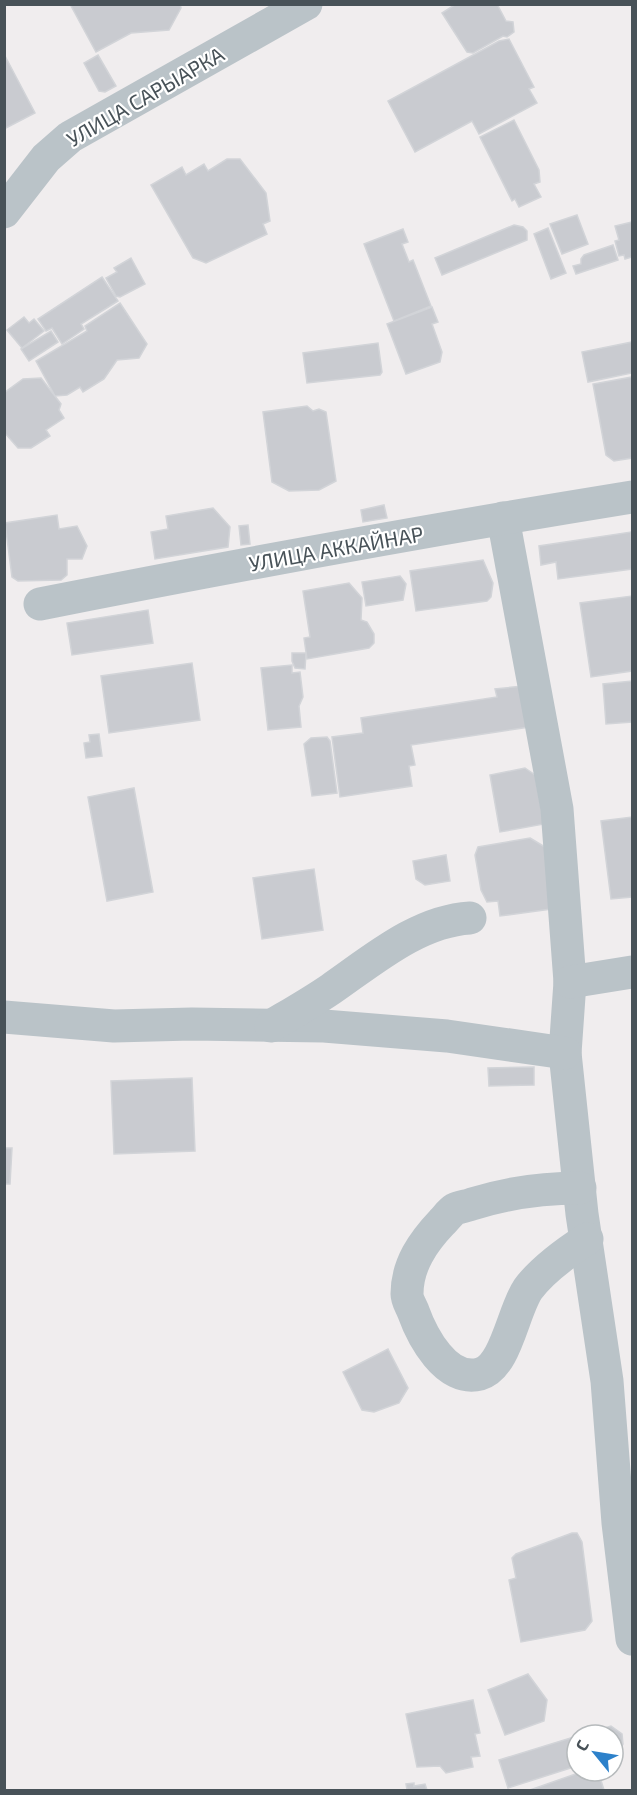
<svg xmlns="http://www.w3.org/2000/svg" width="637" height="1795" viewBox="0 0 637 1795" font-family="'Exo 2',sans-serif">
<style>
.building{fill:#c9cbd0;stroke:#d2d4d8;stroke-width:1.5}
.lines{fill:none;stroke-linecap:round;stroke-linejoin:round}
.street{stroke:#bac3c8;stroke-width:33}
.labels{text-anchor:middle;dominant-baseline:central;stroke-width:4.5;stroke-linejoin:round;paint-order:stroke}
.street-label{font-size:21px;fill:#485258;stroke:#fff}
</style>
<rect width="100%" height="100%" fill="#f0edee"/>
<!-- building -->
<g class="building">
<path d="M70 4H180L181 8 169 30 131 33 96 52Z"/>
<path d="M456 4H497L506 21 513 22 514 32 507 37 503 36 473 53 467 52 442 13Z"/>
<path d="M509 39 534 87 529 89 537 103 479 134 472 121 415 152 388 101 499 41Z"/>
<path d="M4 54 35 113 4 129Z"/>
<path d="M98 55 116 86 105 92 99 91 84 63Z"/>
<path d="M514 120 539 170 540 182 534 184 541 197 519 207 515 199 512 201 480 137Z"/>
<path d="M227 159H240L266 193 270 221 263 224 267 234 206 263 193 258 151 185 182 167 186 175 204 164 208 171Z"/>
<path d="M577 215 588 244 562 254 550 224Z"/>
<path d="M632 222V257L625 259 624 255 619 256 615 241 619 240 615 226Z"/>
<path d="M514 225 523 227 527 231V240L442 275 435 258Z"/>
<path d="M548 228 566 273 551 279 534 234Z"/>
<path d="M403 229 408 242 402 244 409 262 413 260 431 306 394 321 364 244Z"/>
<path d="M613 245 618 260 576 274 573 266 581 264V259L584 255Z"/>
<path d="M131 258 145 284 120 297 116 296 106 278 117 272 114 268Z"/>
<path d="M102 277 118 301 81 324 84 329 62 344 52 328 46 331 38 319Z"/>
<path d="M120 303 147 344 139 358 117 360 104 379 83 392 80 387 67 395 55 396 36 361 87 331 85 326Z"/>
<path d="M432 307 438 322 432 324 442 352 440 362 406 374 387 324Z"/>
<path d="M24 317 29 323 34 319 44 331 22 348 7 330Z"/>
<path d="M51 331 58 342 29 361 21 349Z"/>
<path d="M632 342V373L588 382 582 352Z"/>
<path d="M378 343 382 372 380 375 307 383 303 353Z"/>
<path d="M632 377V458L614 461 606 455 593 384Z"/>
<path d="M41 378 61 404 59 410 64 418 46 430 50 436 31 448H18L4 432V393L23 379Z"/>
<path d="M307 406 313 411 319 409 326 412 336 481 319 490 289 491 272 482 263 412Z"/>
<path d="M384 505 387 518 363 522 361 510Z"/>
<path d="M213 508 230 527 228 547 155 559 151 532 168 529 166 516Z"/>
<path d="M57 515 59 529 77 526 87 546 82 559H67V575L61 580 18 581 12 577 5 523Z"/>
<path d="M248 525 250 544 241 545 239 526Z"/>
<path d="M631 532 632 569 558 579 556 562 541 565 539 546Z"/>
<path d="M483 560 493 583 491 597 487 601 416 611 410 571Z"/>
<path d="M400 576 406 584 403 600 366 606 362 582Z"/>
<path d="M349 583 362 598 361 620 367 622 374 634V643L369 648 307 659 304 638 310 637 303 591Z"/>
<path d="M632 596V671L591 677 580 603Z"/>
<path d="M148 610 153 643 72 655 67 623Z"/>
<path d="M292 653H306L305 669 295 668 292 661Z"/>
<path d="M192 663 200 720 109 733 101 676Z"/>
<path d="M292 665V673L300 672 303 697 299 706 301 727 268 730 261 668Z"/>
<path d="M632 681V722L606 724 603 684Z"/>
<path d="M523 686 529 727 411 745 415 765 409 766 412 786 340 797 332 737 363 733 361 718 497 697 495 689Z"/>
<path d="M99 734 102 756 86 758 84 743 90 742 89 735Z"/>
<path d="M327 737 330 741 337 793 312 796 304 744 311 738Z"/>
<path d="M525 768 535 775 544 824 500 832 490 775Z"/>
<path d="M134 788 153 892 107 901 88 797Z"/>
<path d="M632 817V897L611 899 601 821Z"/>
<path d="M530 838 545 847 551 909 500 916 498 901 487 902 481 890 475 855 478 847Z"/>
<path d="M446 855 450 881 425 885 416 879 413 861Z"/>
<path d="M314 869 323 930 262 939 253 878Z"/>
<path d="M534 1067V1085L489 1086 488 1068Z"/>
<path d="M192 1078 195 1151 114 1154 111 1081Z"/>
<path d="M4 1148H12L10 1184H4Z"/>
<path d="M388 1349 408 1388 399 1403 374 1412 362 1410 343 1372Z"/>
<path d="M572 1533H577L582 1542 592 1621 585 1630 521 1642 509 1580 516 1578 512 1558 516 1554Z"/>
<path d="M528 1674 547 1700 544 1721 505 1735 488 1690Z"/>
<path d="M473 1700 480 1733 475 1734 480 1756 471 1757 473 1767 446 1773 440 1766 417 1767 406 1714Z"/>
<path d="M611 1726 622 1734 623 1744 617 1753 613 1755V1735H581Z"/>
<path d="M577 1736V1766L508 1788 499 1760Z"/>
<path d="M584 1771H598L604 1790H530Z"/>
<path d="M414 1783V1786L425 1784 427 1790H407L406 1784Z"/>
</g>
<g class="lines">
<!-- street -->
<g class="street">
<path d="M4 212 46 158 70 137 306 4"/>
<path d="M503 518 557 809 570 982 565 1053 582 1214 607 1381 618 1523 632 1639"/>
<path d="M40 604C237 565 434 529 632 497"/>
<path d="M570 982 632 972"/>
<path d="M4 1017 114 1026 192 1024 324 1026 447 1036 565 1053"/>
<path d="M271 1026C291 1014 312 1002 331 989 373 960 418 921 470 918"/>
<path d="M580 1188C543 1188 507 1193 472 1204 467 1206 459 1207 455 1209 450 1212 446 1218 442 1222 423 1242 407 1265 407 1294 407 1300 411 1306 413 1311 422 1336 446 1383 480 1374 506 1367 513 1311 528 1289 542 1270 567 1252 587 1239"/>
</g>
</g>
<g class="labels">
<!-- street labels -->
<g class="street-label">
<text transform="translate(145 96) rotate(-30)">УЛИЦА САРЫАРКА</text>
<text transform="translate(336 548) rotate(-10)">УЛИЦА АККАЙНАР</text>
</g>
</g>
<!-- border -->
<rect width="637" height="1795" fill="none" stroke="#485258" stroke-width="12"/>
<!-- north arrow -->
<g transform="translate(595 1753) rotate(300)"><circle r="28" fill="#ffffff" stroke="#b6babc" stroke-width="1.5"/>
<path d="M0-4.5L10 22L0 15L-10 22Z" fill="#2d81ca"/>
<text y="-9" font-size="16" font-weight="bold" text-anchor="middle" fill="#485258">С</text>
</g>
</svg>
